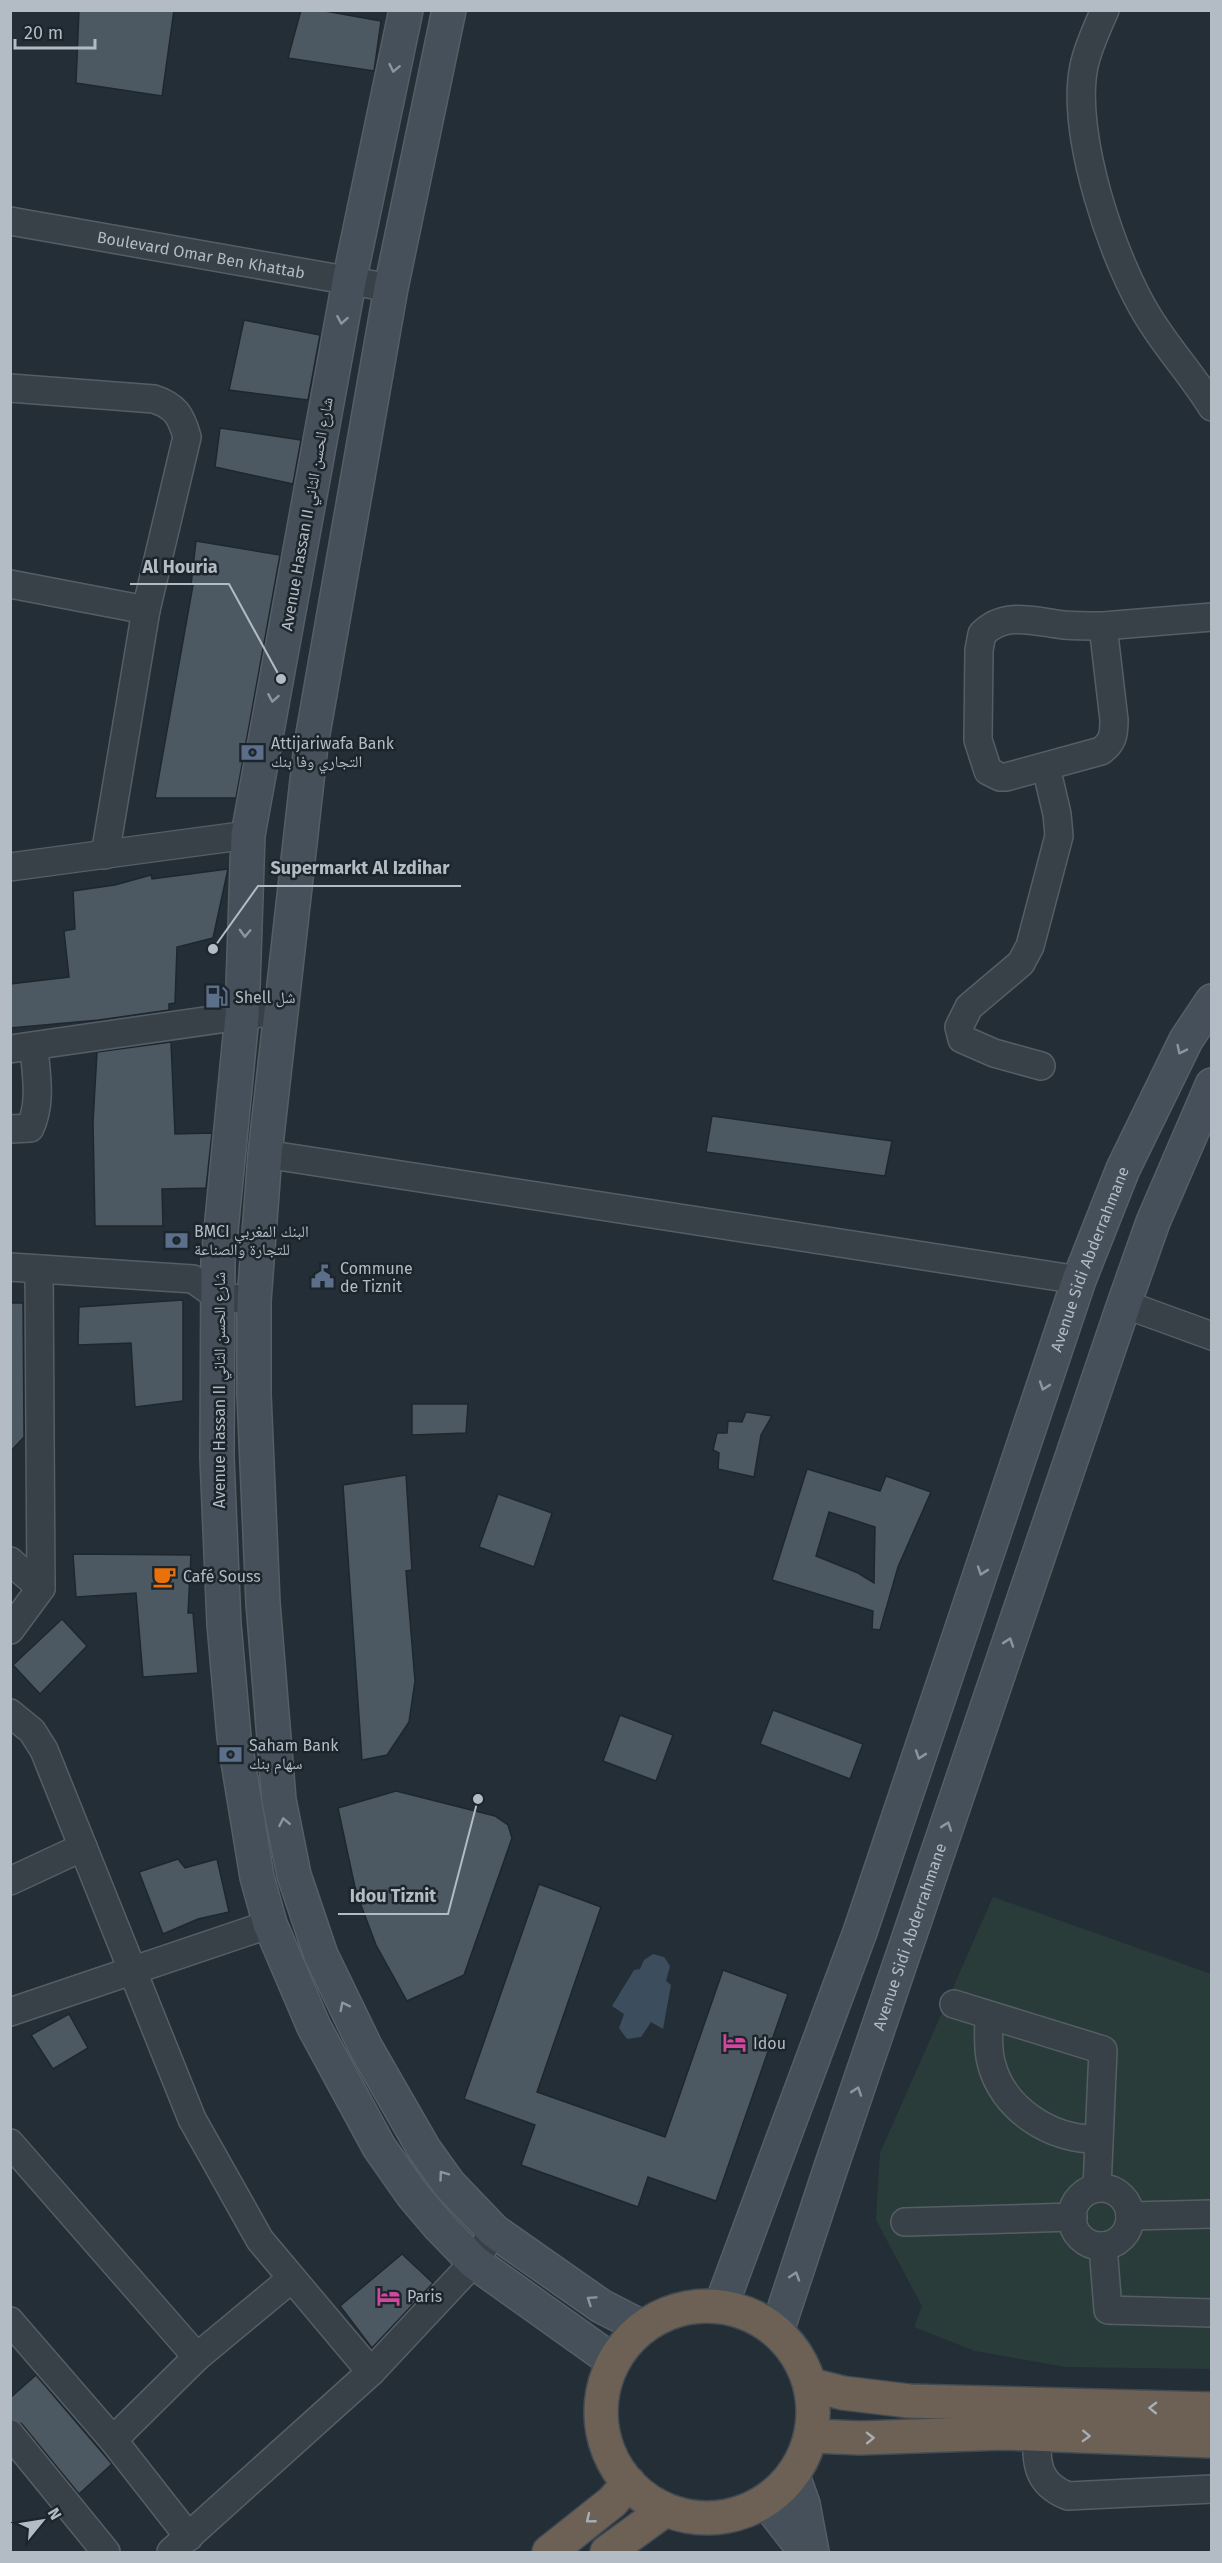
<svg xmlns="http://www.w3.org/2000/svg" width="1222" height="2563" viewBox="0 0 1222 2563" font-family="'Fira Sans','Noto Naskh Arabic',sans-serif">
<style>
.green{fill:#293c3a}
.water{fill:#3c4d5e}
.building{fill:#4d5962;stroke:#1f272e;stroke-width:1.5;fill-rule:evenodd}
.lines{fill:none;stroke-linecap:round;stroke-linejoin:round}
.street-casing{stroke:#565e65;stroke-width:30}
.secondary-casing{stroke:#565e65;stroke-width:36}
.highway-casing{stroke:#434b52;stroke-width:36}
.street{stroke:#384048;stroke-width:27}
.secondary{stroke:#46505a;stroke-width:33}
.highway{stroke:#6d6156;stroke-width:33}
.oneway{stroke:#8d969f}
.oneway2{stroke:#a8aeb4}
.labels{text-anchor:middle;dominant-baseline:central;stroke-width:5;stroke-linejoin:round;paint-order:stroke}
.street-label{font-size:16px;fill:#b3bbc4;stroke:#1d252c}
.poi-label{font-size:16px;fill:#b3bbc4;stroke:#1d252c;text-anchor:start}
.leader{fill:none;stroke:#b3bbc4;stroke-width:2}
.callout-dot{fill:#b3bbc4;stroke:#1d252c;stroke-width:2}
.callout-label{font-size:18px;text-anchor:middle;font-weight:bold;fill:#b3bbc4;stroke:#1d252c;stroke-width:5;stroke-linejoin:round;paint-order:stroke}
</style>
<rect width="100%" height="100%" fill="#242e37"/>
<!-- green -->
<path class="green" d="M993 1897 1211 1974V2369L1066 2367 975 2351 914 2327 922 2306 876 2220 880 2153Z"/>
<!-- water -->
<path class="water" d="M653 1954 664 1957 670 1966 666 1981 671 1985 663 2029 651 2022 641 2037 627 2039 619 2028 624 2014 612 2006 634 1970 640 1969 644 1960Z"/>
<!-- building -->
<g class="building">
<path d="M79 10H174L162 96 76 83Z"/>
<path d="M301 10H319L381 21 374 71 288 58Z"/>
<path d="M244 320 320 335 308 400 229 390Z"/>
<path d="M220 428 301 440 293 484 215 467Z"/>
<path d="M196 541 280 555 236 798H155L193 585H191Z"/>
<path d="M228 869 213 938 177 947 175 1003 169 1004V1010L99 1020 10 1028V984L69 977 64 931 75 929 73 891 115 885 151 875 152 879Z"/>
<path d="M171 1042 175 1134 212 1133 206 1188 162 1189 163 1226H95L93 1122 97 1052Z"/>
<path d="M712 1116 892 1141 885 1176 706 1152Z"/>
<path d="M183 1300V1401L135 1407 131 1343 78 1345 79 1307Z"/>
<path d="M10 1303H23L24 1437 10 1452Z"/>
<path d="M412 1404H468L466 1433 412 1435Z"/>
<path d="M746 1412 772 1416 761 1435 754 1477 718 1469 719 1453 713 1450 717 1433H727L728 1421 742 1422Z"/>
<path d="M807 1469 880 1491 886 1476 931 1492 898 1567 880 1630 872 1629 873 1611 772 1580ZM829 1512 875 1527 874 1583 858 1573 816 1556Z"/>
<path d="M406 1475 412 1570 406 1571 415 1681 409 1722 387 1755 362 1760 343 1485Z"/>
<path d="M498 1494 552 1513 534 1567 479 1547Z"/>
<path d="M73 1554 191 1555 188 1613H193L198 1673 143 1677 136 1593 76 1597Z"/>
<path d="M62 1619 87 1646 40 1694 13 1665Z"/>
<path d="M773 1710 863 1744 850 1779 760 1744Z"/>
<path d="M620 1715 673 1735 656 1781 603 1761Z"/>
<path d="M396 1791 495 1816 508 1825 512 1838 464 1975 407 2001 376 1945 356 1892 338 1808Z"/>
<path d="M178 1859 185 1868 217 1859 229 1912 198 1919 163 1934 139 1872Z"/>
<path d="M539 1884 601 1907 537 2092 665 2137 723 1970 788 1994 716 2201 648 2177 638 2207 521 2165 535 2125 464 2099Z"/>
<path d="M69 2014 88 2048 53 2069 31 2035Z"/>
<path d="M402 2254 433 2283 372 2348 340 2306Z"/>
<path d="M36 2375 112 2464 79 2494 22 2424 10 2419V2398Z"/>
</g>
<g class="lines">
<defs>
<g id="street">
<path d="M1105 10C1097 28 1088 47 1084 66 1070 133 1113 261 1149 318 1168 349 1193 376 1212 407"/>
<path id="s1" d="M10 221 391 288"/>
<path d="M10 388 154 399C175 406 181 415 187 437L146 610 105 855"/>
<path d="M10 584 146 610"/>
<path d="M1103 626C1090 626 1077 626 1064 625 1036 622 1005 610 982 634L979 650 978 740 988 771 1000 777H1006L1101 751C1113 742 1114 735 1114 720L1103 626 1212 617"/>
<path d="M10 867 248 835"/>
<path d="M10 1049 282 1010"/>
<path d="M1041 1066 994 1053 962 1039 959 1027 969 1007 1021 963 1030 946 1059 836 1057 814 1046 767"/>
<path d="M10 1129 30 1128C42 1102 36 1075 34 1047"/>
<path d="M265 1154 1079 1280"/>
<path d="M10 1267 193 1279 217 1296 254 1301"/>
<path d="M1124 1304 1212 1336"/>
<path d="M10 1561 41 1588"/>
<path d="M10 1630 41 1588 39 1269"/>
<path d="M10 1713 32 1731 44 1750 192 2119 260 2240 371 2372"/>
<path d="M10 1881 83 1847"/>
<path d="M954 2004 1103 2050 1097 2188"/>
<path d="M10 2012 270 1924"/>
<path d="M989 2016C989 2031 987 2047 991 2062 1002 2109 1052 2141 1099 2139"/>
<path d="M10 2143 197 2357"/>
<circle cx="1101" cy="2217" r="29"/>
<path d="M1130 2216 1212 2214"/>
<path d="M905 2222 1073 2217"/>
<path d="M1103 2246 1108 2310 1212 2313"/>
<path d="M10 2321 113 2440 189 2537"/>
<path d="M10 2434 106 2552"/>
<path d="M1037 2434C1036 2463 1037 2484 1068 2496L1212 2489"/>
<path d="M113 2440 197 2357 291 2279"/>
<path d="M171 2552 371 2372 474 2262 494 2231"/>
</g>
<g id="secondary">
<path d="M406 10 349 282 248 835 242 1016 218 1261 217 1458 224 1624 234 1737 257 1877 270 1924 314 2027 379 2147 412 2194 440 2227 474 2262 613 2361"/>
<path d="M449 10 391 288 311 745 265 1154 254 1301V1394L263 1603 279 1800 294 1875 321 1955 366 2048 424 2149 449 2184 494 2231 601 2306 642 2327"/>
<path id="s2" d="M721 2306 860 1932 1079 1280 1123 1169 1186 1040 1212 1001"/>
<path id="s3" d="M777 2331 830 2170 1124 1304 1153 1222 1212 1085"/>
<path d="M793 2476 803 2504 812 2552"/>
<path d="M766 2501 806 2552"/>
</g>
<g id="highway">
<circle cx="707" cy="2412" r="106"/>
<path d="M811 2385 843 2393 909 2401 1212 2409"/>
<path d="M811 2436 861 2438 1003 2433 1212 2441"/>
<path d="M549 2552 612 2502 629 2483"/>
<path d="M607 2552 665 2510"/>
</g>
</defs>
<!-- street casing -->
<use href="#street" class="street-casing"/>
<!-- secondary casing -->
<use href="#secondary" class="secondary-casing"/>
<!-- highway casing -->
<use href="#highway" class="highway-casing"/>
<!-- street -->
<use href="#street" class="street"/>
<!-- secondary -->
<use href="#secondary" class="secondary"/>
<!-- highway -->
<use href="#highway" class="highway"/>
</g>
<!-- one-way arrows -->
<defs><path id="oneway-chevron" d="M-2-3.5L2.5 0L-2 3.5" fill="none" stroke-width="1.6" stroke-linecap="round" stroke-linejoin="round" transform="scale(1.5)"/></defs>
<g class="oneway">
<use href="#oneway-chevron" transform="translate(394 68) rotate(102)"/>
<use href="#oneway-chevron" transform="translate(342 320) rotate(100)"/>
<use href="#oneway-chevron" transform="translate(273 698) rotate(100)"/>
<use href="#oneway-chevron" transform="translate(245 933) rotate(92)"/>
<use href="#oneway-chevron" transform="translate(1181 1050) rotate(116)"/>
<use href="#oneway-chevron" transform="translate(1044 1386) rotate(109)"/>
<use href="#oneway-chevron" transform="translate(982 1571) rotate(109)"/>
<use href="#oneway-chevron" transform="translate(1009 1642) rotate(-71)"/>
<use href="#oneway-chevron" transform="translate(920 1755) rotate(109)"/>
<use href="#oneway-chevron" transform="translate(284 1822) rotate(-101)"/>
<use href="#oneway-chevron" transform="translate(947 1826) rotate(-71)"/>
<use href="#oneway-chevron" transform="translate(344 2006) rotate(-117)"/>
<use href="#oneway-chevron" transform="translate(857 2091) rotate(-71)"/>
<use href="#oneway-chevron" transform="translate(443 2175) rotate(-126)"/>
<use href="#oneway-chevron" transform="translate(795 2276) rotate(-72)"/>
<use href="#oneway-chevron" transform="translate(591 2300) rotate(-146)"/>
</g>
<g class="oneway2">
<use href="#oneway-chevron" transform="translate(1153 2408) rotate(-179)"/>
<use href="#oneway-chevron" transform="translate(1086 2436) rotate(2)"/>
<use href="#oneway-chevron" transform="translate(870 2438) rotate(-1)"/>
<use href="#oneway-chevron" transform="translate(590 2519) rotate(141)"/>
</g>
<!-- icons -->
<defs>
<symbol id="bank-bare" viewBox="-9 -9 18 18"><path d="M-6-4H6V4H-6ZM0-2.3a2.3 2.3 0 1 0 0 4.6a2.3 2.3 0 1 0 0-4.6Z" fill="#5c6f8a" stroke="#1d252c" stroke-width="2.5" paint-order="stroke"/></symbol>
<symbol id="fuel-bare" viewBox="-9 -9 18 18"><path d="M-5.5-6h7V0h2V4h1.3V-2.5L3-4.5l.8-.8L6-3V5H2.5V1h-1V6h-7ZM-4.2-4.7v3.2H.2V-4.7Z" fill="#5c6f8a" stroke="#1d252c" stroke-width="2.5" paint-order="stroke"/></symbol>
<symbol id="civic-bare" viewBox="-9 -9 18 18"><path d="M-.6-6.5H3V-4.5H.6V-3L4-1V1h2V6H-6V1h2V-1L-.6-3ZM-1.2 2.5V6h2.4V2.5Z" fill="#5c6f8a" stroke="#1d252c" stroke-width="2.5" paint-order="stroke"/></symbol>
<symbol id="cafe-bare" viewBox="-9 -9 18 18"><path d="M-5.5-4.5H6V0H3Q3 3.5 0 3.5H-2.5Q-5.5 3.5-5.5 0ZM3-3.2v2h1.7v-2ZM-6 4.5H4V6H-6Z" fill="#e8710a" stroke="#1d252c" stroke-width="2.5" paint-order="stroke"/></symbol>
<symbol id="hotel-bare" viewBox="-9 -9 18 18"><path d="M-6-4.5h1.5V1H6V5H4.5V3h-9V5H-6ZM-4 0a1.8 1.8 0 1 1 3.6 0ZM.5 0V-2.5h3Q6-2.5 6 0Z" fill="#d1479c" stroke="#1d252c" stroke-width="2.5" paint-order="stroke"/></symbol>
</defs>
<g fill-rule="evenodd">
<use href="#bank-bare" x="236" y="736" width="33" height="33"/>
<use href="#fuel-bare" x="200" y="980" width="33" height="33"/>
<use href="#bank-bare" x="160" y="1224" width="33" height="33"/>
<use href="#civic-bare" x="306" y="1260" width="33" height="33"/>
<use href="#cafe-bare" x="148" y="1560" width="33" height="33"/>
<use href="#bank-bare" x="214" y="1738" width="33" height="33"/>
<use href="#hotel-bare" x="718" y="2026" width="33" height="33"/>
<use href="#hotel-bare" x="372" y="2280" width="33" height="33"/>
</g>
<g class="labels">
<!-- street labels -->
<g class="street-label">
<text stroke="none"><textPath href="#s1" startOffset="194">Boulevard Omar Ben Khattab</textPath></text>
<text transform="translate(307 514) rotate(-80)">Avenue Hassan II شارع الحسن الثاني</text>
<text stroke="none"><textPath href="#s2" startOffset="1110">Avenue Sidi Abderrahmane</textPath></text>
<text transform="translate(219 1390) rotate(-90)">Avenue Hassan II شارع الحسن الثاني</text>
<text stroke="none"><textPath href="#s3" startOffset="416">Avenue Sidi Abderrahmane</textPath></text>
</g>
<!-- poi labels -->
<g class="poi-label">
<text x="271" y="743">Attijariwafa Bank<tspan x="271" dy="18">التجاري وفا بنك</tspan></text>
<text x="235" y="997">Shell شل</text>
<text x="194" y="1231">BMCI البنك المغربي<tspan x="194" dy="18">للتجارة والصناعة</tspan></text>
<text x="340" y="1268">Commune<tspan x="340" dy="18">de Tiznit</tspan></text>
<text x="183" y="1576">Café Souss</text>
<text x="249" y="1745">Saham Bank<tspan x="249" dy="18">سهام بنك</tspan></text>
<text x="753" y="2043">Idou</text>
<text x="407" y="2296">Paris</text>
</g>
</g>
<!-- callouts -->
<path class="leader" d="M281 679L229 584H130M213 949L258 886H461M478 1799L448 1914H338"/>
<g class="callout-dot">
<circle cx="281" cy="679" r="6"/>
<circle cx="213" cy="949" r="6"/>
<circle cx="478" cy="1799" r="6"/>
</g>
<g class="callout-label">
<text x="180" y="573">Al Houria</text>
<text x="360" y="874">Supermarkt Al Izdihar</text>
<text x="393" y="1902">Idou Tiznit</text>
</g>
<!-- border -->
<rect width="1222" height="2563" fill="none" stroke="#b3bbc4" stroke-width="24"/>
<!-- north arrow -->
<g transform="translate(42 2521) rotate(60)" stroke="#1d252c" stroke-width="4.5" paint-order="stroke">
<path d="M0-4.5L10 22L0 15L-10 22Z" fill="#b3bbc4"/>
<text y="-9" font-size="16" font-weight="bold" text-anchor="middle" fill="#b3bbc4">N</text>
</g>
<!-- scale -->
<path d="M15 39v9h80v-9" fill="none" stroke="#b3bbc4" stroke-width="3"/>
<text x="24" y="39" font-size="18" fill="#b3bbc4" stroke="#1d252c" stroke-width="4.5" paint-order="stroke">20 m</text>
</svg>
